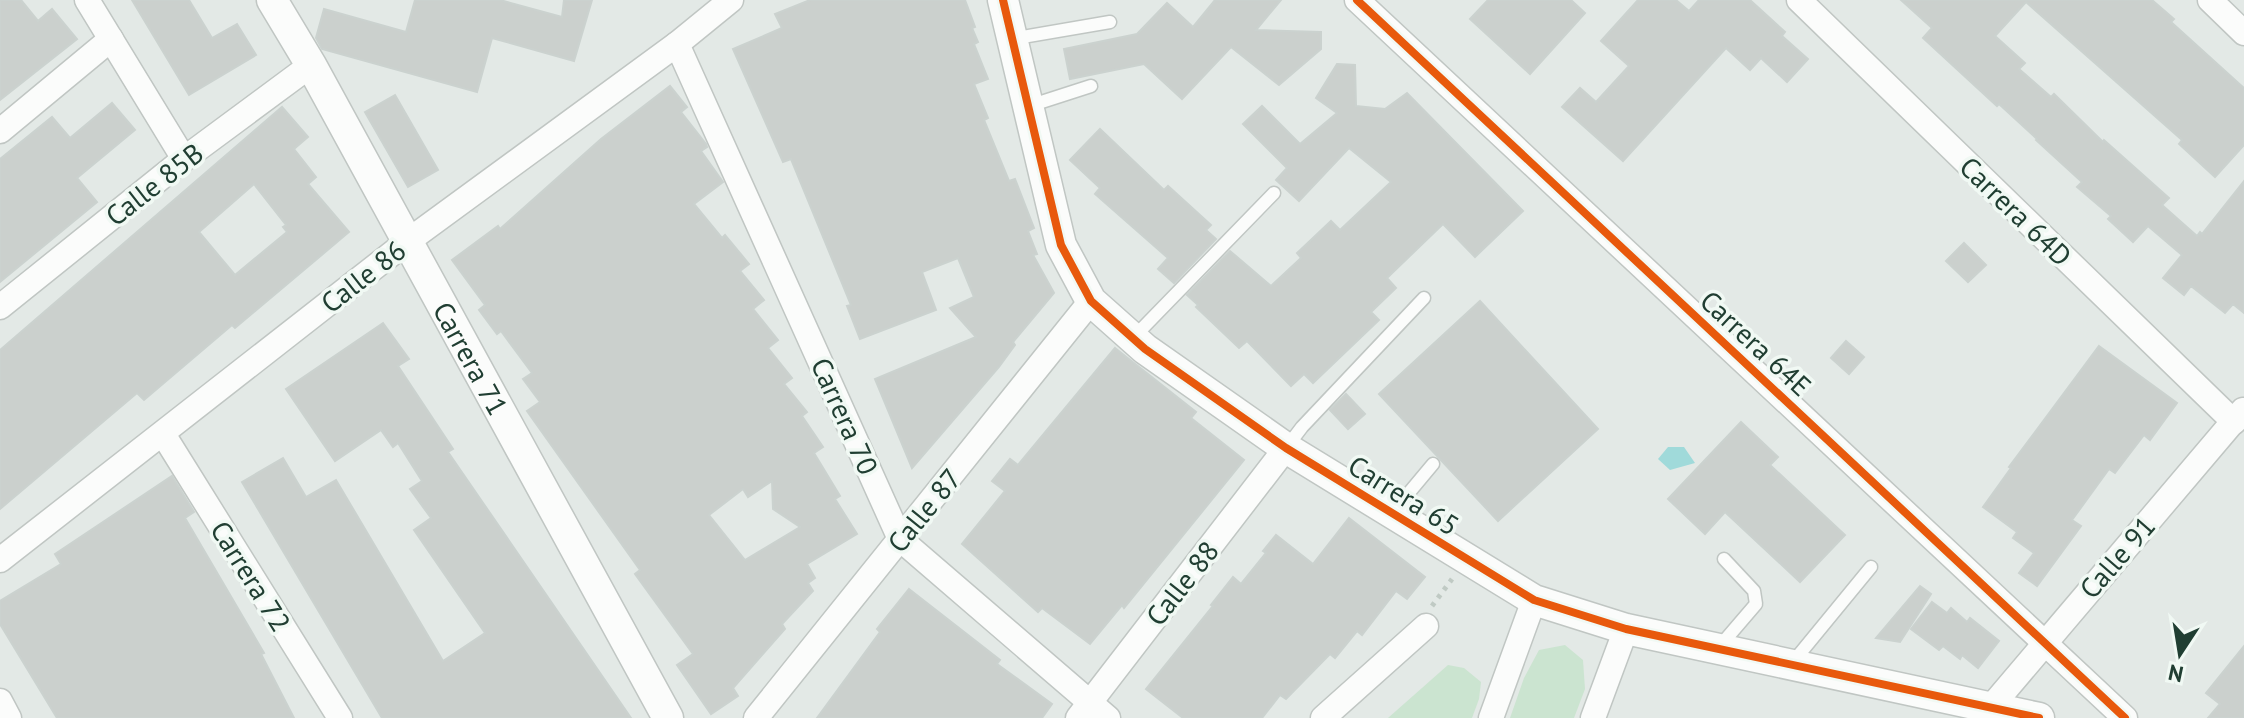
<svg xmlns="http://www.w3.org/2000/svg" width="2244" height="718" viewBox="0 0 2244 718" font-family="'PT Sans',sans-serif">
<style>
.green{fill:#cbe4d0}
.water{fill:#a0dada}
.building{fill:#cbd0cd;stroke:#cbd2cf;stroke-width:2;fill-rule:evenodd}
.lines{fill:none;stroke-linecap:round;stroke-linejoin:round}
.service-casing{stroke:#c0c6c3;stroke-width:15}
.minor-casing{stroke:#c0c6c3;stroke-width:27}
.tertiary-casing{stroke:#c0c6c3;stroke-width:33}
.path{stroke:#c0cac4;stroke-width:5;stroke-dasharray:4 6;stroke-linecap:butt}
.service{stroke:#fbfcfb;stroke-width:12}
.minor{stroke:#fbfcfb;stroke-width:24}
.tertiary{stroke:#fbfcfb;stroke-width:30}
.cycleway-casing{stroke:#f1f9f4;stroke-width:13}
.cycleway{stroke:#e8590c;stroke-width:8}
.labels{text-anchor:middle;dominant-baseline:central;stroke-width:7;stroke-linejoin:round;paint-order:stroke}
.street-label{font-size:28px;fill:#203e32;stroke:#f1f9f4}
</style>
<rect width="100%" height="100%" fill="#e3e9e6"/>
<!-- green -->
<g class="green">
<path d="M1565 645 1583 660 1585 689 1574 718H1510L1524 678 1539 650Z"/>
<path d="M1448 665 1464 668 1481 682 1479 699 1472 718H1388Z"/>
</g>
<!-- water -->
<path class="water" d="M1668 447H1684L1695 463 1670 470 1658 459Z"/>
<!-- building -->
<g class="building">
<path d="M0 0H21L38 21 52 9 77 39 0 100Z"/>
<path d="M132 0H189L212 38 237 24 256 55 189 95Z"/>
<path d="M415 0H500L562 17 564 0H592L574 61 492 38 477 92 322 49 316 38 324 9 406 32Z"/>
<path d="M810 0H965L975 27 972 28 978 42 974 44 988 79 974 84 988 118 984 120 1009 181 1015 179 1034 228 1028 231 1037 254 1033 255 1054 293 1013 342 1015 345 999 367 912 468 875 379 976 337 950 308 974 297 958 258 922 272 936 310 860 339 847 306 851 305 791 159 783 162 733 49 782 28 775 14Z"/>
<path d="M1215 0H1281L1256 30 1321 32V49L1279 85 1231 47 1182 99 1144 64 1070 79 1064 49 1137 34 1167 3 1193 27Z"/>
<path d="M1488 0H1571L1585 13 1530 74 1470 19Z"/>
<path d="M1638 0H1676L1689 11 1699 0H1750L1785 32 1782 36 1808 59 1787 82 1761 58 1750 70 1726 48 1623 161 1562 107 1580 88 1596 102 1629 66 1601 41Z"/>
<path d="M1901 0H2152L2174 19 2171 22 2244 88V145L2215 177 2179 144 2182 140 2026 2 1995 36 2025 63 2019 69 2051 97 2054 94 2103 142 2104 140 2169 198 2162 205 2197 236 2200 232 2202 234 2244 181V313L2233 304 2225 313 2191 286 2184 295 2163 278 2182 255 2148 226 2133 242 2108 219 2111 216 2077 187 2082 182 2036 140 2037 139 1999 104 1997 106 1923 38 1932 28Z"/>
<path d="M1337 64 1355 65 1356 106 1385 109 1407 93 1523 211 1475 257 1443 224 1387 278 1396 288 1371 312 1379 320 1313 383 1304 374 1291 386 1247 341 1239 348 1196 307 1198 305 1187 295 1230 251 1271 286 1301 258 1297 253 1331 221 1340 230 1391 182 1349 148 1299 201 1276 180 1287 168 1243 124 1262 106 1300 144 1337 113 1316 98Z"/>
<path d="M670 86 687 107 681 112 706 144 707 147 701 151 723 182 694 204 722 238 725 235 749 264 740 271 764 300 753 309 778 340 768 348 792 378 784 384 807 412 802 416 823 447 814 453 840 496 835 499 857 534 807 564 815 578 808 583 813 591 782 624 785 629 733 688 738 696 711 714 677 665 693 654 635 574 640 570 527 411 540 402 523 379 532 373 501 331 497 334 479 310 485 305 452 260 498 226 500 229 601 139ZM772 481 773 509 800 527 745 560 709 515 743 489 748 497Z"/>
<path d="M395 95 438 170 408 187 365 112Z"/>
<path d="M112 103 135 130 77 178 97 202 0 282V159L52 117 70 138Z"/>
<path d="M282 107 308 137 294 149 316 177 308 184 349 232 235 328 232 325 144 400 137 393 0 509V350ZM254 184 286 225 283 227 287 232 235 275 199 232Z"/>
<path d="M1100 129 1164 190 1168 186 1211 225 1206 230 1216 239 1174 283 1158 269 1168 258 1095 194 1100 188 1070 160Z"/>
<path d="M1964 243 1986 265 1968 282 1946 261Z"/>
<path d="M1480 301 1598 429 1498 521 1379 394Z"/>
<path d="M383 323 409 359 398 366 453 449 448 452 631 718H382L242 482 283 458 306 497 336 480 443 661 485 633 414 530 431 518 410 489 422 481 398 443 393 447 381 430 335 461 286 389Z"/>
<path d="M1846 341 1864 357 1849 374 1831 358Z"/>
<path d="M2099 346 2177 403 2150 440 2144 435 2115 473 2109 469 2072 520 2081 526 2037 586 2019 573 2034 553 2013 538 2017 532 1983 507 2011 468 2009 467Z"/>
<path d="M1115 348 1196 412 1191 418 1244 460 1124 608 1122 605 1090 644 1042 608 1038 612 962 544 1005 491 992 481 1010 459 1018 465Z"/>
<path d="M1346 394 1365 414 1348 429 1330 410Z"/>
<path d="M1741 422 1778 457 1770 465 1845 535 1800 582 1725 512 1705 534 1668 499Z"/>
<path d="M172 476 194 512 185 518 264 653 261 654 294 718H57L0 624V601L61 564 55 554Z"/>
<path d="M1349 518 1425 577 1407 599 1396 591 1362 635 1357 631 1335 658 1330 654 1286 699 1280 695 1262 718H1183L1146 689 1213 606 1211 605 1233 577 1241 584 1266 553 1263 551 1276 535 1313 564Z"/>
<path d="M1920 586 1931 594 1900 642 1876 638Z"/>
<path d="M909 589 1000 660 997 664 1052 704 1042 718H817L880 632 877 629Z"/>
<path d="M1932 602 1947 613 1951 608 1967 622 1970 618 1999 641 1978 668 1962 655 1960 659 1943 646 1939 650 1911 629Z"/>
<path d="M2244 646V718H2208L2220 704 2206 693Z"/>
</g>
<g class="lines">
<defs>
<g id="service">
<path d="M1011 39 1110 22"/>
<path d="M1029 106 1091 86"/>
<path d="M1133 338 1274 193"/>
<path d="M1286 448 1302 427 1424 298"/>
<path d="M1392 513 1433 464"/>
<path d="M1720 646 1756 604 1754 591 1724 559"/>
<path d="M1793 662 1871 567"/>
</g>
<g id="minor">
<path d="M87 0 184 159"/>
<path d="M1357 0 2125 718"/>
<path d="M1799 0 2234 422"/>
<path d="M2210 0 2244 33"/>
<path d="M677 44 900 539 1108 718"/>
<path d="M0 131 111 39"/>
<path d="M0 307 184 159 311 65"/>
<path d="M163 434 340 718"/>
<path d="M0 560 408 241 677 44 731 0"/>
<path d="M0 701 9 718"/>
<path d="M1991 707 2243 410"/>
<path d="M756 718 1091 301"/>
<path d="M1078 718 1286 448"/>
<path d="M1323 718 1426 626"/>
<path d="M1491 718 1534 600"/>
<path d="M1593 718 1626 629"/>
</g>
<g id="tertiary">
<path id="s1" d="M272 0 311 65 668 718"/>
<path d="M1003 0 1061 245 1091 301 1145 349 1286 448 1534 600 1626 629 2039 718"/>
</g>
</defs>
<!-- service casing -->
<use href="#service" class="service-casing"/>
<!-- minor casing -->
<use href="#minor" class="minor-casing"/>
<!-- tertiary casing -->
<use href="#tertiary" class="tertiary-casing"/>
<!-- path -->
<path class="path" d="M1432 606 1452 579"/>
<!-- service -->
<use href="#service" class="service"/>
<!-- minor -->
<use href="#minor" class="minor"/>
<!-- tertiary -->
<use href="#tertiary" class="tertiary"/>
<defs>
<g id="cycleway">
<path d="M1003 0 1061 245 1091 301 1145 349 1286 448 1534 600 1626 629 2039 718"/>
<path d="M1357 0 2125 718"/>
</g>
</defs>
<!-- cycleway casing -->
<use href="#cycleway" class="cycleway-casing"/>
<!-- cycleway -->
<use href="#cycleway" class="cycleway"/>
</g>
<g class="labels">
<!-- street labels -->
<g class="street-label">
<text transform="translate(154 184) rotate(-38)">Calle 85B</text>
<text transform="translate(2016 211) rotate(44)">Carrera 64D</text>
<text transform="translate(363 276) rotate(-38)">Calle 86</text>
<text transform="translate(1756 343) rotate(43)">Carrera 64E</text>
<text stroke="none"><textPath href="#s1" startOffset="410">Carrera 71</textPath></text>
<text transform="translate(845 416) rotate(66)">Carrera 70</text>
<text transform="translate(1404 495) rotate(32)">Carrera 65</text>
<text transform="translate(924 510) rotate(-51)">Calle 87</text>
<text transform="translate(2117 557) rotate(-49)">Calle 91</text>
<text transform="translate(251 576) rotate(58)">Carrera 72</text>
<text transform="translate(1182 583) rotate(-52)">Calle 88</text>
</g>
</g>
<!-- north arrow -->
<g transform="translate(2180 654) rotate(192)" stroke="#f1f9f4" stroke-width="6" paint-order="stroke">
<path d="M0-6L14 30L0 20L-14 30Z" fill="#203e32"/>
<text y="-12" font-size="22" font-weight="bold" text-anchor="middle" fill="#203e32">N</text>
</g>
</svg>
